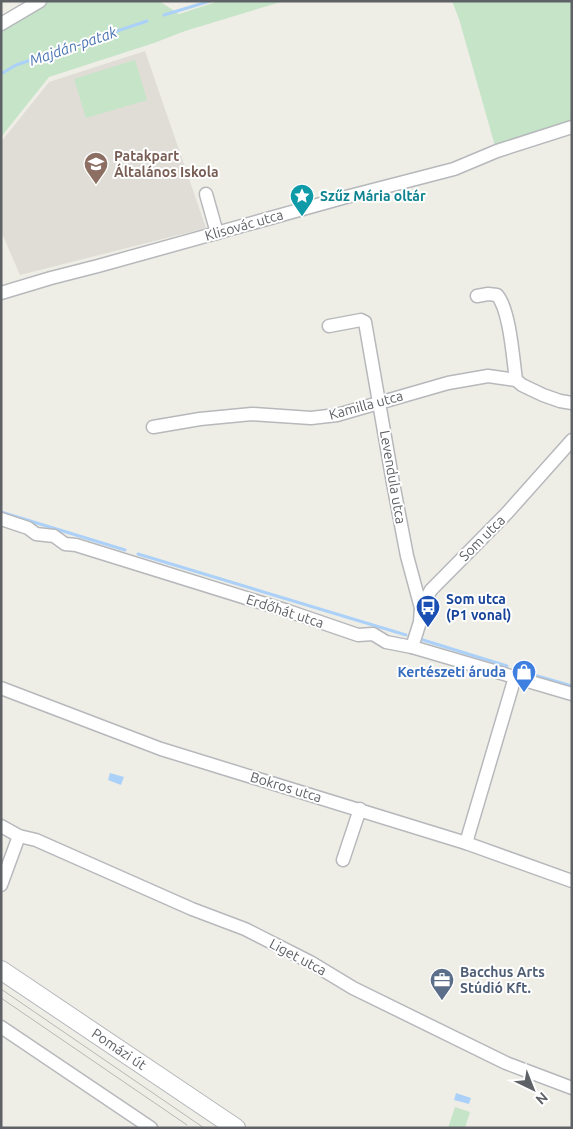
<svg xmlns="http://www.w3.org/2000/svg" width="573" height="1129" viewBox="0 0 573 1129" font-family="Ubuntu,sans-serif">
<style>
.education{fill:#dfddd5}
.green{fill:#c5e4c8}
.water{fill:#acd1f9}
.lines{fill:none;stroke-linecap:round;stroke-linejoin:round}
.stream{stroke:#acd1f9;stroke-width:3}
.street-casing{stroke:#b6b8bc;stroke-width:15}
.secondary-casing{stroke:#b5b8bc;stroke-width:20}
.street{stroke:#fff;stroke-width:12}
.secondary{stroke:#fff;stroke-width:18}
.tram{stroke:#b6b7b7;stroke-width:1}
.labels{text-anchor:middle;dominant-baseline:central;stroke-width:4;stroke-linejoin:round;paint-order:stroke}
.education-label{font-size:14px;font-weight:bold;fill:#785e54;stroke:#fff;text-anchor:start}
.culture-label{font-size:14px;font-weight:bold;fill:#0d838f;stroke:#fff;text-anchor:start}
.street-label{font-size:14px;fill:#5e6165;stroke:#fff}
.transit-label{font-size:14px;font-weight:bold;fill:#164399;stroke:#fff;text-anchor:start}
.shop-label{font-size:14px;font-weight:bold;fill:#366cbe;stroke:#fff;text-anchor:end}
.service-label{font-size:14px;font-weight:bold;fill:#4e5e75;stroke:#fff;text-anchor:start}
.water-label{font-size:15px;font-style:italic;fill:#4d76b3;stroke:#fff}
</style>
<rect width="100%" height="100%" fill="#efeee6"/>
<!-- education -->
<path class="education" d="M145 51 206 228 20 275 1 231V142L49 82Z"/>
<!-- green -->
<g class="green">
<path d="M40 1H159L179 14 219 1H284L185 31 154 43 49 77 1 137V24Z"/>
<path d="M452 1H572V120L495 146 459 19Z"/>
<path d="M135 60 147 100 86 118 74 79Z"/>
<path d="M455 1107 470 1112 465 1128H448Z"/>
</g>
<!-- water -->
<g class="water">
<path d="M110 773 124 777 121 785 108 780Z"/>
<path d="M456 1093 471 1098 469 1104 454 1100Z"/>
</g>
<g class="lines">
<!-- stream -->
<g class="stream">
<path d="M164 15 210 1"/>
<path d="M1 74 16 65 147 21"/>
<path d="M1 512 125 550"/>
<path d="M138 554 406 635"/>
<path d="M423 640 507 666"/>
<path d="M517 670 572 686"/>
</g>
<defs>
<g id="street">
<path d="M1 24 40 1"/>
<path d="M206 194 217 233"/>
<path d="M1 293 51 278 98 266 346 197 454 169 497 151 572 127"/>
<path d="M477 296 488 294 497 295C510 310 513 359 516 380"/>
<path d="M329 326 361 320 365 322 393 483 407 556 421 608"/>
<path d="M153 427 200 419 252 414 311 418 337 415 448 383 488 376 516 380 522 385 543 395 560 401 572 403"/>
<path d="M1 519 28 528 36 534 54 536 65 544 76 545 288 611 358 635 373 634 386 642 412 647 572 694"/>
<path d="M412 647 420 622 421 608 431 590 507 513 572 440"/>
<path d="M1 688 161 749 466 843 572 881"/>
<path d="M1 826 19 836 36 840 192 909 245 929 310 962 353 988 506 1063 572 1088"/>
<path d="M466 843 515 677"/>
<path d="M343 860 360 809"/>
<path d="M1 885 19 836"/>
<path d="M1 1027 151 1128"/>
</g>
<path id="secondary" d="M1 970 236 1128"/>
</defs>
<!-- street casing -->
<use href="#street" class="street-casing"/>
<!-- secondary casing -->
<use href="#secondary" class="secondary-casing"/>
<!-- street -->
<use href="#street" class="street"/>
<!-- secondary -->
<use href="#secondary" class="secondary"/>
<!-- tram -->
<g class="tram">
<path d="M1 989 204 1128"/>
<path d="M1 998 187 1125"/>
</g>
</g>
<!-- icons -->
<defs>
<symbol id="school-pin" viewBox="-11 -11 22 30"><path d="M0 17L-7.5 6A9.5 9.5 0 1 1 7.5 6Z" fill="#8d6e63" stroke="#fff"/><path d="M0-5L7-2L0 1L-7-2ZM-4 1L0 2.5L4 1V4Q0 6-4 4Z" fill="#fff"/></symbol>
<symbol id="sight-pin" viewBox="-11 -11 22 30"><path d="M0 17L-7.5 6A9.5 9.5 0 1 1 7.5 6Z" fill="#0f9aa8" stroke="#fff"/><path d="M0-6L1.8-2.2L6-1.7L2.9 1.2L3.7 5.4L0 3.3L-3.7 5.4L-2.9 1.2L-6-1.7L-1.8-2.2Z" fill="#fff"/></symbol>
<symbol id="bus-pin" viewBox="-11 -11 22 30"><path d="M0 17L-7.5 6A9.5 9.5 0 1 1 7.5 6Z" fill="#1a4fb4" stroke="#fff"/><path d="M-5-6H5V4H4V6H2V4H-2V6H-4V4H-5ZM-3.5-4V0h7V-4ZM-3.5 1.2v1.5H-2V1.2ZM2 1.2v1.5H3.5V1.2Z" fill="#fff"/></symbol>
<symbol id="shop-pin" viewBox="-11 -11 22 30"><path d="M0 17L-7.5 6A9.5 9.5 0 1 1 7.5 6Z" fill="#3f7fe0" stroke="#fff"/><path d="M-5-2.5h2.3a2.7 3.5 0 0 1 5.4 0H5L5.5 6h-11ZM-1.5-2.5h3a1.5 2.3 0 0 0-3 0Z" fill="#fff"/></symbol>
<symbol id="office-pin" viewBox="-11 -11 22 30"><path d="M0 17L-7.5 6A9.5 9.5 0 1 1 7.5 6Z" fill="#5c6f8a" stroke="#fff"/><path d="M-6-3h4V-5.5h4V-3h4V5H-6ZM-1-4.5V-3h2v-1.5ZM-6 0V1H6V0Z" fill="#fff"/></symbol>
</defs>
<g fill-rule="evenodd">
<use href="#school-pin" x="82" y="150" width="28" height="38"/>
<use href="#sight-pin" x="288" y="182" width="28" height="38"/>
<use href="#bus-pin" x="414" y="593" width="28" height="38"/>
<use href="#shop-pin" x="510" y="658" width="28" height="38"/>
<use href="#office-pin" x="428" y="966" width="28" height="38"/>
</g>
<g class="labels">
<!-- education labels -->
<g class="education-label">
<text x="114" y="156">Patakpart<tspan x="114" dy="16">Általános Iskola</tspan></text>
</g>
<!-- culture labels -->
<g class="culture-label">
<text x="320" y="196">Szűz Mária oltár</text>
</g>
<!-- street labels -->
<g class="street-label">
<text transform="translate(244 225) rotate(-16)">Klisovác utca</text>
<text transform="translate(366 405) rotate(-15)">Kamilla utca</text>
<text transform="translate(393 477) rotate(80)">Levendula utca</text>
<text transform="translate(482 538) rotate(-45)">Som utca</text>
<text transform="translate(285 611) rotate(18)">Erdőhát utca</text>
<text transform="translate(286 787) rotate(17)">Bokros utca</text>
<text transform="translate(298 957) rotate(28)">Liget utca</text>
<text transform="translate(119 1049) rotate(34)">Pomázi út</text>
</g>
<!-- transit labels -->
<g class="transit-label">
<text x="446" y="599">Som utca<tspan x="446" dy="16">(P1 vonal)</tspan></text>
</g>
<!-- shop labels -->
<g class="shop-label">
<text x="506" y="672">Kertészeti áruda</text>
</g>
<!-- service labels -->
<g class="service-label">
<text x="460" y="972">Bacchus Arts<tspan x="460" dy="16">Stúdió Kft.</tspan></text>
</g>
<!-- water labels -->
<g class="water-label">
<text transform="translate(73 46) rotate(-19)">Majdán-patak</text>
</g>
</g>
<!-- border -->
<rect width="573" height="1129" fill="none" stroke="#5e6165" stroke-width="5"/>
<!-- north arrow -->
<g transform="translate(533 1089) rotate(137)" stroke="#ffffff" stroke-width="4" paint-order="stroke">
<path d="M0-4L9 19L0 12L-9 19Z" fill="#5e6165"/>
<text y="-8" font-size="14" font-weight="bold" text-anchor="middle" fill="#5e6165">N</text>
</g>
</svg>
